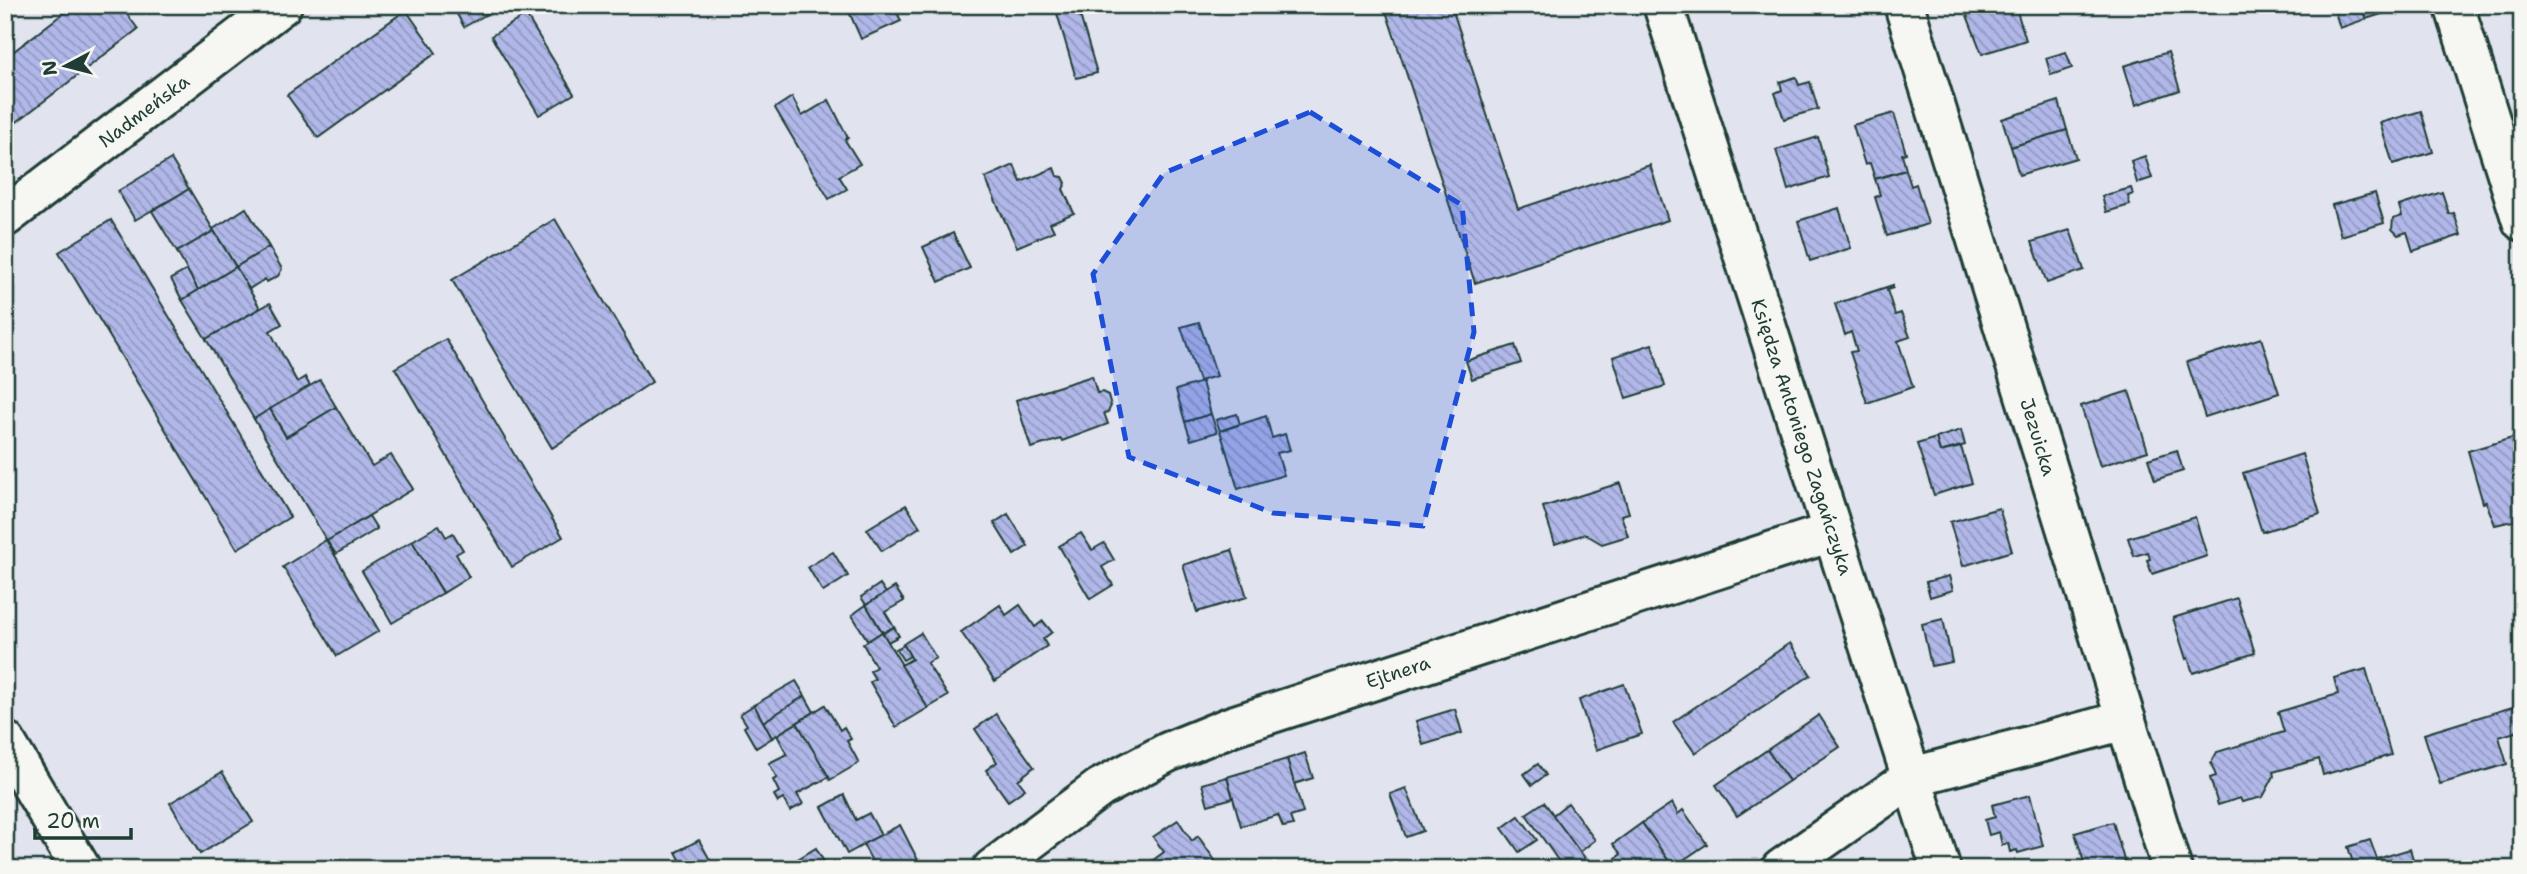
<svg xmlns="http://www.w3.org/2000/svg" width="2527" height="874" viewBox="0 0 2527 874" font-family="'Shantell Sans',sans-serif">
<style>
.building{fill:url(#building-back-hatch);stroke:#1f3d34;stroke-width:2}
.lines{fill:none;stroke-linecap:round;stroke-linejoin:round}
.minor-casing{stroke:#1f3d34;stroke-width:44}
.minor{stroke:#f6f6f2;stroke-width:38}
.marked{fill:#1d4ed8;fill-opacity:0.2;stroke:#1d4ed8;stroke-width:5;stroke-dasharray:14 9;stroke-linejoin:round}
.labels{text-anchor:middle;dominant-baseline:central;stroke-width:5;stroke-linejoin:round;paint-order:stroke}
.street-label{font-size:19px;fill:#1f3d34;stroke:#f6f6f2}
</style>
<defs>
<pattern id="building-back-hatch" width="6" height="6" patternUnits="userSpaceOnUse" patternTransform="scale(1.75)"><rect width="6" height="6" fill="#b1b8e9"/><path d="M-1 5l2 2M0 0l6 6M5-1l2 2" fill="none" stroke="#8f97be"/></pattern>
</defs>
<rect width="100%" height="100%" fill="#e1e3ef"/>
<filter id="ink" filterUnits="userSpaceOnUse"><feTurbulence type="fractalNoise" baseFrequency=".0143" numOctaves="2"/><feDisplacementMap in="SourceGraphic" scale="14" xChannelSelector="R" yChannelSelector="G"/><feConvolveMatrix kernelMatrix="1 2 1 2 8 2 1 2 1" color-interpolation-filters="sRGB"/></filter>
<g filter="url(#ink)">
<!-- building -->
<g class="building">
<path d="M74 5H120L138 29 5 131V58Z"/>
<path d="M452 5H503L464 27Z"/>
<path d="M846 5H894L901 21 861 39Z"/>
<path d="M1071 5H1077L1097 73 1076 78 1056 10Z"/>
<path d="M1384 5H1451L1518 209 1650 165 1668 220 1475 283Z"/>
<path d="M1963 5H2015L2026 40 1982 54Z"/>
<path d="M2346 5H2361L2366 19 2340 28 2334 9Z"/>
<path d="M2361 5H2389L2391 11 2366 19Z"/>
<path d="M406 10 436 53 318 138 287 95Z"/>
<path d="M526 15 574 94 539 115 491 36Z"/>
<path d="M2066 52 2072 68 2051 75 2046 58Z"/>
<path d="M2168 52 2180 90 2136 105 2124 66Z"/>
<path d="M1796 77 1799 85 1810 82 1818 109 1784 119 1775 93 1782 90 1780 82Z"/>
<path d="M792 97 802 116 829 100 848 138 845 140 860 164 839 176 847 189 829 199 775 108Z"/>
<path d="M2059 101 2067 130 2011 147 2002 119Z"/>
<path d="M2421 111 2433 152 2393 164 2380 123Z"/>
<path d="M1894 113 1906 153 1902 154 1906 170 1875 179 1870 163 1865 165 1853 125Z"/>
<path d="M2067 130 2076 158 2019 175 2011 147Z"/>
<path d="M1818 137 1829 177 1788 190 1776 150Z"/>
<path d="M2145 156 2152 178 2137 183 2131 161Z"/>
<path d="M171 159 189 189 135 220 118 191Z"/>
<path d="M1014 165 1021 182 1054 168 1057 176 1063 177 1066 183 1063 189 1074 213 1050 223 1054 231 1017 247 985 178Z"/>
<path d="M1906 170 1911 186 1916 184 1928 224 1887 236 1875 197 1880 195 1875 179Z"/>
<path d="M2131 188 2133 194 2128 196 2130 205 2106 212 2102 196Z"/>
<path d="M189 189 214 231 177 252 152 211Z"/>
<path d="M2442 192 2449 214 2454 213 2461 235 2413 251 2407 232 2398 235 2392 229 2393 219 2402 216 2399 206Z"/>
<path d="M2375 193 2384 223 2341 236 2332 205Z"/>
<path d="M246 208 269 247 236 267 213 229Z"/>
<path d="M1839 208 1851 248 1810 261 1798 221Z"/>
<path d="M555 219 652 382 552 448 452 280Z"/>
<path d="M111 220 290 517 237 549 59 252Z"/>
<path d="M2070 230 2084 270 2047 283 2032 242Z"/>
<path d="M214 231 236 267 198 290 177 252Z"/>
<path d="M953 233 970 268 939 282 923 247Z"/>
<path d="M269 247 282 269 278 276 267 282 265 279 249 289 236 267Z"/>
<path d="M236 267 260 308 206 339 182 300Z"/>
<path d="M187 270 198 290 182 300 171 279Z"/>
<path d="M1893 285V288L1887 290 1895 315 1901 313 1910 337 1898 341 1913 387 1867 403 1850 352 1857 351 1851 332 1845 335 1835 304Z"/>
<path d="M270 303 282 324 270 331 297 382 305 377 310 386 254 419 206 339Z"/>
<path d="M1199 322 1217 376 1199 381 1181 327Z"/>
<path d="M2261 338 2279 393 2205 417 2187 362Z"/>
<path d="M446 339 563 537 512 567 395 368Z"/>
<path d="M1652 344 1665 386 1626 398 1613 357Z"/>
<path d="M1515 345 1521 363 1472 379 1466 361Z"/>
<path d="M1092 376 1097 393 1102 392 1108 395 1111 406 1108 412 1104 413 1108 424 1062 441 1061 439 1031 448 1016 400Z"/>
<path d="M320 380 336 407 286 437 270 409Z"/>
<path d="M1202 382 1211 414 1185 422 1176 390Z"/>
<path d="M2129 391 2148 451 2100 466 2081 406Z"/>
<path d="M336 407 372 466 391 455 413 489 327 541 254 419 270 409 286 437Z"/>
<path d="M1211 414 1217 432 1191 440 1185 422Z"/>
<path d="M1237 414 1240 424 1220 431 1216 420Z"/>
<path d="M1266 416 1272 438 1285 434 1290 450 1277 453 1284 475 1238 489 1220 431Z"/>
<path d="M1961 430 1965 445 1940 452 1936 438Z"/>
<path d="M2519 436 2522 445V519L2495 525 2486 502 2483 503 2468 451Z"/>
<path d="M1936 438 1940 452 1961 447 1972 483 1934 495 1917 444Z"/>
<path d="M2177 450 2183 471 2155 480 2148 459Z"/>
<path d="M2302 454 2320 514 2262 532 2243 473Z"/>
<path d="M1620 483 1629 513 1621 515 1628 536 1602 544 1585 534 1555 544 1543 507Z"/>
<path d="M906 505 920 527 882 551 867 529Z"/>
<path d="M1999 508 2012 551 1963 566 1950 522Z"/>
<path d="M1008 514 1028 546 1014 555 994 523Z"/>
<path d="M369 516 377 529 336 554 327 541Z"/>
<path d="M2195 517 2207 556 2152 574 2147 560 2150 559 2148 552 2134 556 2128 538Z"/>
<path d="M439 525 446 537 453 533 463 550 456 554 469 577 443 593 412 541Z"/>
<path d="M1081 533 1092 550 1104 543 1114 560 1102 567 1113 585 1090 599 1059 546Z"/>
<path d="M326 540 379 631 337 656 283 567Z"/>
<path d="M412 541 443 593 392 623 362 571Z"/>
<path d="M1232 550 1247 597 1197 612 1183 565Z"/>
<path d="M833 552 848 576 823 592 808 567Z"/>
<path d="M1949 576 1953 590 1930 597 1926 582Z"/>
<path d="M880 584 886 593 866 605 861 597Z"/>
<path d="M895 587 904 601 885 612 894 627 883 633 866 605Z"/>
<path d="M2237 598 2255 653 2193 673 2188 658 2186 659 2173 618Z"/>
<path d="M866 605 882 632 868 641 852 615Z"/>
<path d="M1000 605 1006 615 1020 605 1035 627 1043 621 1052 632 1043 639 1047 646 995 681 961 632Z"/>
<path d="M1943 619 1952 662 1931 666 1922 624Z"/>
<path d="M894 627 899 636 888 642 883 633Z"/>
<path d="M882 632 928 708 896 727 870 682 875 679 870 671 876 667 863 644Z"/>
<path d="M921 633 936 658 927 663 948 696 928 708 901 665 912 659 903 644Z"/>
<path d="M1790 643 1811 675 1695 753 1673 722Z"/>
<path d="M904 645 910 656 903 660 896 649Z"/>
<path d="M2366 669 2391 755 2323 775 2319 759 2273 772 2274 776 2263 797 2242 802 2240 798 2218 805 2210 778 2216 776 2211 763 2217 752 2284 732 2278 712 2338 694 2334 678Z"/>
<path d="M796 681 805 696 763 722 754 705Z"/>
<path d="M1624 684 1642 734 1596 750 1579 700Z"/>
<path d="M805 696 814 712 772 738 763 722Z"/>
<path d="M2522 704V730L2499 737 2507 764 2440 784 2424 734Z"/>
<path d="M754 705 772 738 756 748 744 727 747 725 740 714Z"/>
<path d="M825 705 840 730 844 727 851 739 847 741 859 763 830 780 797 723Z"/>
<path d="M1455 709 1462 733 1423 745 1416 721Z"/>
<path d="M996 714 1034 767 1018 780 1025 789 1008 801 986 770 997 762 975 729Z"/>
<path d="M1819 715 1840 747 1789 781 1767 750Z"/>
<path d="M797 723 829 777 797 794 803 804 790 811 783 799 778 802 774 795 779 792 773 780 777 778 769 763 787 754 777 735Z"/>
<path d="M1767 750 1789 781 1737 816 1716 785Z"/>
<path d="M1305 753 1313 778 1294 784 1287 759Z"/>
<path d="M1287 759 1303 813 1290 817 1293 825 1283 827 1278 815 1241 826 1227 777Z"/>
<path d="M1538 764 1546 775 1532 785 1524 774Z"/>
<path d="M222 772 253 822 200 854 170 803Z"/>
<path d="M1227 777 1233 798 1208 805 1202 784Z"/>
<path d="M1406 788 1423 831 1406 837 1390 794Z"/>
<path d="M844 795 856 820 869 813 881 835 847 854 822 807Z"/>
<path d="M2030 795 2043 846 2018 853 2017 850 2010 852 2008 843 2002 845 1999 832 1989 835 1985 820 1995 817 1992 805Z"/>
<path d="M1544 802 1585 858 1569 869H1564L1526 814Z"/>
<path d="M1568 803 1595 840 1580 852 1553 815Z"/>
<path d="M1672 803 1678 814 1683 810 1707 844 1673 867 1642 823Z"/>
<path d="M1519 816 1537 840 1519 852 1502 828Z"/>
<path d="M1178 820 1192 841 1198 836 1221 869H1141L1164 852 1153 837Z"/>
<path d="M2113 822 2126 867 2086 869 2075 833Z"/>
<path d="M1642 823 1673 867 1671 869H1623L1616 858 1621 854 1613 844Z"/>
<path d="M900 825 919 862 905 869H876L863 844Z"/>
<path d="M699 840 715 869H685L676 852Z"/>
<path d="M2370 840 2377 859 2410 849 2416 869H2355L2348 847Z"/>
<path d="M816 848 828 869H783V868Z"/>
<path d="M1864 859 1870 869H1849Z"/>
</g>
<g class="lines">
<defs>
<g id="minor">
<path d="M1663 5 1941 869"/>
<path d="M1904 5 2172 869"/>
<path d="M2454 5 2522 221"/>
<path d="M5 217 282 5"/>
<path d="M5 741 81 869"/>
<path d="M992 869 1100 788 1168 752 1232 726 1832 532"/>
<path d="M1781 869 1912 777 2126 720"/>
</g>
</defs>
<!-- minor casing -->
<use href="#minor" class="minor-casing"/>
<!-- minor -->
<use href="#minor" class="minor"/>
</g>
</g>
<!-- marked area -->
<path class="marked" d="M1310 112 1462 205 1474 332 1423 526 1273 513 1129 457 1093 274 1164 173Z"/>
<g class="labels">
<!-- street labels -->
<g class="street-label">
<text transform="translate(144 111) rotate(-37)">Nadmeńska</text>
<text transform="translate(1802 437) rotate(72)">Księdza Antoniego Zagańczyka</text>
<text transform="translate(2038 437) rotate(73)">Jezuicka</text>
<text transform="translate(1398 672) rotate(-18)">Ejtnera</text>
</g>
</g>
<!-- margin -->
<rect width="2527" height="874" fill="none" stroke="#f6f6f2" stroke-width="28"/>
<rect x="14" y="14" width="2499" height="846" fill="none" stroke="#1f3d34" stroke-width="2.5" filter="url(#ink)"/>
<!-- north arrow -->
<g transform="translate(66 66) rotate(263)" stroke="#f6f6f2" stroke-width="5" paint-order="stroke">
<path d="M0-5L12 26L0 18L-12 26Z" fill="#1f3d34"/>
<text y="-10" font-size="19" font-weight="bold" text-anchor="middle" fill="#1f3d34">N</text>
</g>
<!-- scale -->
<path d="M35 828v10h96v-10" fill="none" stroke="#1f3d34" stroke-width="3.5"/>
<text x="46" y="828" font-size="21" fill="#1f3d34" stroke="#f6f6f2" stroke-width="5" paint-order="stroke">20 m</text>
</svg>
